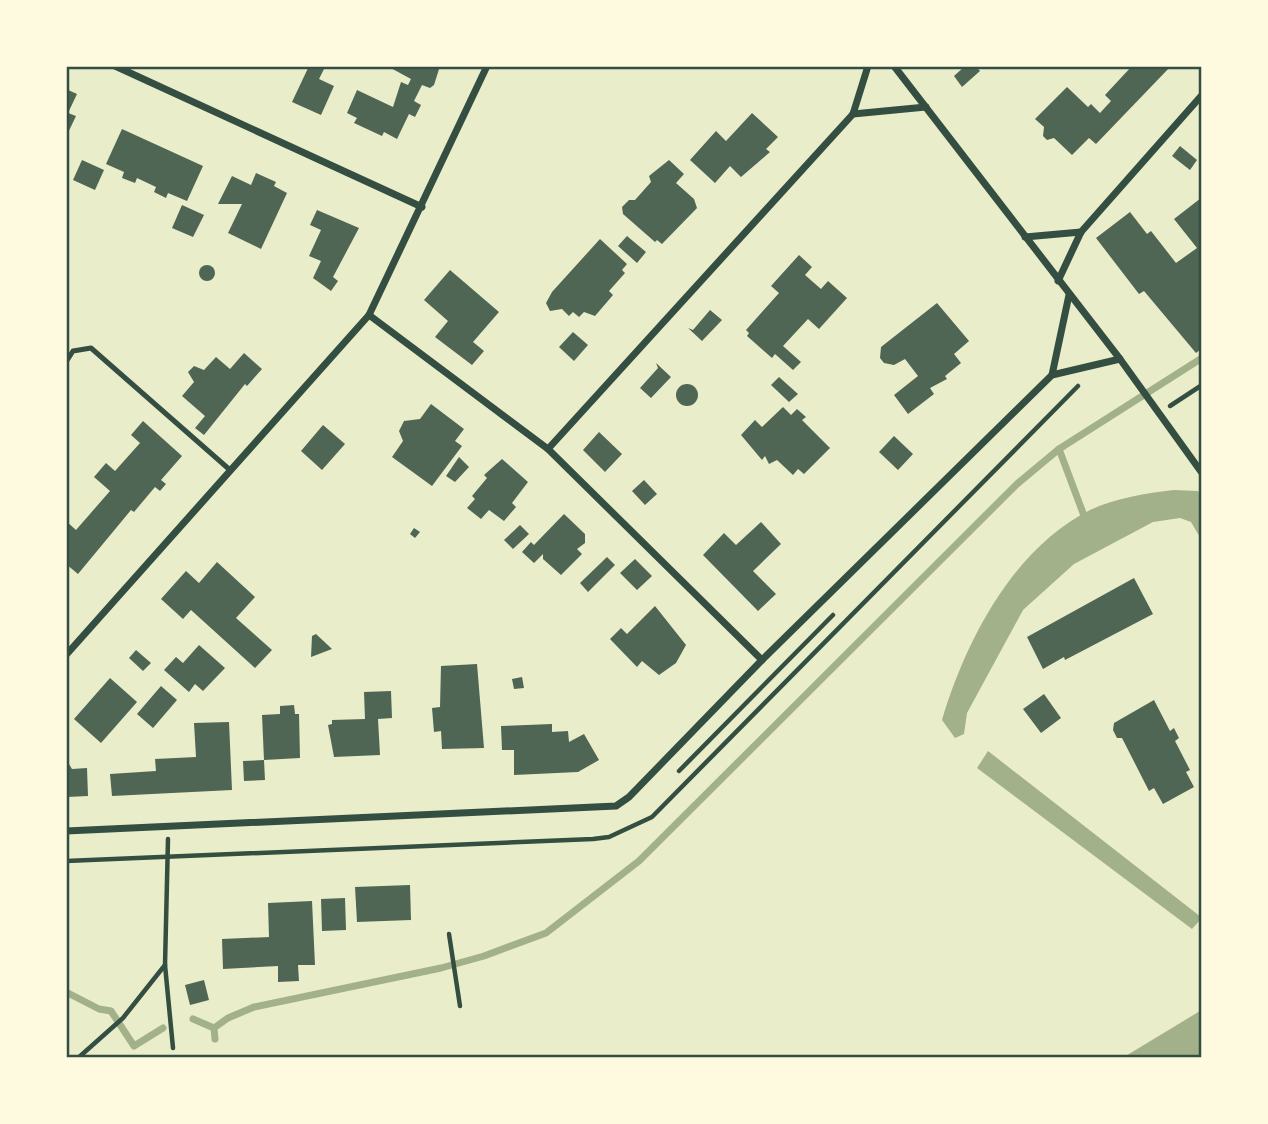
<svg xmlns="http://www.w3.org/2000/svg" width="1268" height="1124" viewBox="0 0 1268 1124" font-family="'DejaVu Sans',sans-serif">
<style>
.water{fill:#a3b18a}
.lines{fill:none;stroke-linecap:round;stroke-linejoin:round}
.stream{stroke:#a3b18a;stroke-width:7}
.building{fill:#4f6655}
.path{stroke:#344e41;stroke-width:4.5}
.service{stroke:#344e41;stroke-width:5}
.minor{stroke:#344e41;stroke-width:7}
.neatline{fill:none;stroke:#344e41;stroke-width:2.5}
</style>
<rect width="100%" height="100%" fill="#e9edc9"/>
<!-- water -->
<g class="water">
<path d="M1174 490 1198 491 1201 497V539L1191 522 1180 518 1153 522 1074 564 1023 610 967 713 964 734 955 738 942 720C966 640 1013 549 1090 510 1116 498 1146 493 1174 490Z"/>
<path d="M988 751 1201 917V919L1192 929 977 768Z"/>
<path d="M1201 1009V1057H1124L1200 1011Z"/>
</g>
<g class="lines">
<!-- stream -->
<g class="stream">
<path d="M1059 449 1086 521"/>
<path d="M66 992 99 1009 111 1011 134 1046 163 1028"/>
<path d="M193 1019 214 1028"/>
<path d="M215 1039 214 1028 228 1018 254 1007 441 968 484 956 546 933 639 861 1017 484 1059 449 1202 358"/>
</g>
</g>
<!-- building -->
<g class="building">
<path d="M309 66 324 69 319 79 334 86 321 115 292 102Z"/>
<path d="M387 66H440L434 85 430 88 422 85 414 101 421 105 415 117 409 114 397 139 384 132 382 136 354 123 357 118 347 113 357 90 393 107 401 82 408 85 411 79Z"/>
<path d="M965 66H976L980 71 962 87 954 76Z"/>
<path d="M1132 66H1171L1096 144 1089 138 1072 155 1054 138 1047 140 1043 136 1044 127 1035 119 1067 87 1088 107 1091 104 1100 113 1111 101 1105 95Z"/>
<path d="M66 89 77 94 68 113 76 116 66 137Z"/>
<path d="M752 113 778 137 766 149 770 152 741 177 730 166 715 183 690 160 716 131 726 141Z"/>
<path d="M122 129 203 166 187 201 168 193 166 198 154 192 156 187 137 178 135 183 122 178 124 172 106 164Z"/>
<path d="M1180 146 1197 160 1190 170 1172 156Z"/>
<path d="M82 160 104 170 95 190 73 180Z"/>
<path d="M669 160 684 174 676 183 694 199 697 208 662 244 657 240 655 242 623 214 622 207 629 200H635L651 182 649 176Z"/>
<path d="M256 173 276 182 274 186 287 193 261 249 228 233 242 204H218L232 176 251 185Z"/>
<path d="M1201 198V349L1196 353 1144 291 1139 294 1096 238 1130 212 1147 234 1151 231 1176 263 1197 248 1174 219Z"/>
<path d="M182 205 204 215 193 237 172 228Z"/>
<path d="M317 210 359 228 333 277 338 281 331 291 313 278 321 261 309 256 321 230 310 225Z"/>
<path d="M627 236 646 252 637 263 618 246Z"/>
<path d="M600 239 627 264 622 270 625 273 609 291 613 295 595 316 584 312 579 317 573 312 569 316 562 309 550 311 546 303 552 292Z"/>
<path d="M799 255 812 267 805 275 821 289 828 281 847 298 819 329 808 319 783 346 801 362 793 370 775 354 772 358 747 336 749 333 746 330 779 293 771 286Z"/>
<circle cx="207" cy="273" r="8"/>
<path d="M450 270 499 312 473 342 484 351 472 365 435 337 448 321 424 300Z"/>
<path d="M937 303 969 341 954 354 961 363 945 376 947 379 930 388 934 394 908 414 894 395 918 376 905 359 894 365 884 363 880 358 881 347Z"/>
<path d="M710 310 722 320 702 341 688 328 693 330Z"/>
<path d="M573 332 588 345 574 361 559 347Z"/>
<path d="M244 353 262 369 247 386 245 384 204 435 195 428 205 416 182 396 194 382 188 372 194 366 204 370 216 357 230 369Z"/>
<path d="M656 363 671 377 651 398 640 388 658 368Z"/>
<path d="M779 377 798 394 789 402 771 385Z"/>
<circle cx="687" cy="395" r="11"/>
<path d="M431 404 464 429 455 441 462 446 432 486 392 457 403 441 399 431 404 421 420 419Z"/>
<path d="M783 407 791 415 797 409 806 417 802 420 830 448 804 474 798 469 793 475 777 460 769 464 765 456 762 460 741 435 755 420 762 427Z"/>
<path d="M143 421 182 456 161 480 166 484 160 491 155 487 134 512 131 510 78 574 66 564V521L76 530 110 491 94 477 106 463 115 471 140 443 131 435Z"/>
<path d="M323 425 345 444 322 470 301 451Z"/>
<path d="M599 432 622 454 605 472 583 450Z"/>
<path d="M894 436 913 454 898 470 879 452Z"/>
<path d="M459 457 469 467 455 482 446 476Z"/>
<path d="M502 459 528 482 512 503 516 507 504 521 489 510 481 519 467 508 475 499 472 496 487 478 484 475Z"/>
<path d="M644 480 657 494 645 505 632 491Z"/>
<path d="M564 514 585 534V543L577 549 582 554 561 575 543 559V554L534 563 522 552 531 542 534 545Z"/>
<path d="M761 522 781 544 753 571 776 594 758 611 703 555 724 533 736 545Z"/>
<path d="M520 525 529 534 513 549 504 540Z"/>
<path d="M414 528 420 532 415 538 410 534Z"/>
<path d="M607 557 615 565 588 592 580 583Z"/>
<path d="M635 559 652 576 637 590 620 573Z"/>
<path d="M217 562 255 597 236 618 272 650 255 668 191 610 183 619 161 599 186 571 199 583Z"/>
<path d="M1134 578 1153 614 1065 660 1064 657 1043 669 1027 637Z"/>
<path d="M655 606 686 645 676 663 659 675 642 661 637 667 610 639 621 628 627 634Z"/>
<path d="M316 634 332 649 311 657 312 636Z"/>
<path d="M199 645 225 668 203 691 195 684 189 692 164 670 176 657 183 663Z"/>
<path d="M136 650 151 663 143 671 129 658Z"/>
<path d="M477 664 484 748 442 749 441 731 434 732 432 708 440 707 441 666Z"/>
<path d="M522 677 524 688 514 689 512 679Z"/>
<path d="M110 678 137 702 101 743 74 719Z"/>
<path d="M161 686 177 700 153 728 137 714Z"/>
<path d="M391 691 392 718 378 719 380 755 334 757 328 725 332 724V720L365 719 364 692Z"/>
<path d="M1044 694 1061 718 1041 733 1023 709Z"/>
<path d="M1154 700 1170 731 1174 728 1179 738 1175 741 1190 770 1186 772 1194 787 1163 804 1154 788 1149 791 1122 738H1117L1113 730 1114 723Z"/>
<path d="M294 705 295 714H299L300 758 264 760 265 780 244 781 243 761 264 760 262 715 280 714V706Z"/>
<path d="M229 722 232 790 112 796 110 774 156 771 155 759 196 757 194 723Z"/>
<path d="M552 724V732L568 731 569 742 584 734 599 760 578 772 514 775V750H502L501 726Z"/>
<path d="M66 759 72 769 87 768 88 796 67 797Z"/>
<path d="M410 885 411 920 357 922 355 887Z"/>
<path d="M345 898 346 930 322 931 321 899Z"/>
<path d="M312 901 315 965H298L299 981 278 982V966L223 969 222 939 269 937 268 903Z"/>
<path d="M204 980 209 1000 190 1005 185 985Z"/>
</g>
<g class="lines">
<!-- path -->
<g class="path">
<path d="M1170 406 1202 385"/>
<path d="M679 771 833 615"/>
<path d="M168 839 165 965 173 1048"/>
<path d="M66 861 593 839 609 837 652 817 1078 386"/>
<path d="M449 934 460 1006"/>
<path d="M78 1058 123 1018 165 965"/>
</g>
<!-- service -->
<path class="service" d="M66 362 73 351 91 348 230 470"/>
<!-- minor -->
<g class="minor">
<path d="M115 66 422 207"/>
<path d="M894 66 1120 359 1202 473"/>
<path d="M853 114 926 107"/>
<path d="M1025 237 1081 232"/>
<path d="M1058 281 1081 232 1202 95"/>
<path d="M369 315 548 449 762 660"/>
<path d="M1052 375 1069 295"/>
<path d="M548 449 853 114 868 66"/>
<path d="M66 655 369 315 487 66"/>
<path d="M66 831 616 806 629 797 762 660 1052 375 1120 359"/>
</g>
</g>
<!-- border -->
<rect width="1268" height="1124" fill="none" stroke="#fefae0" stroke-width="136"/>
<rect x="68" y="68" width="1132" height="988" class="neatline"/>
</svg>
